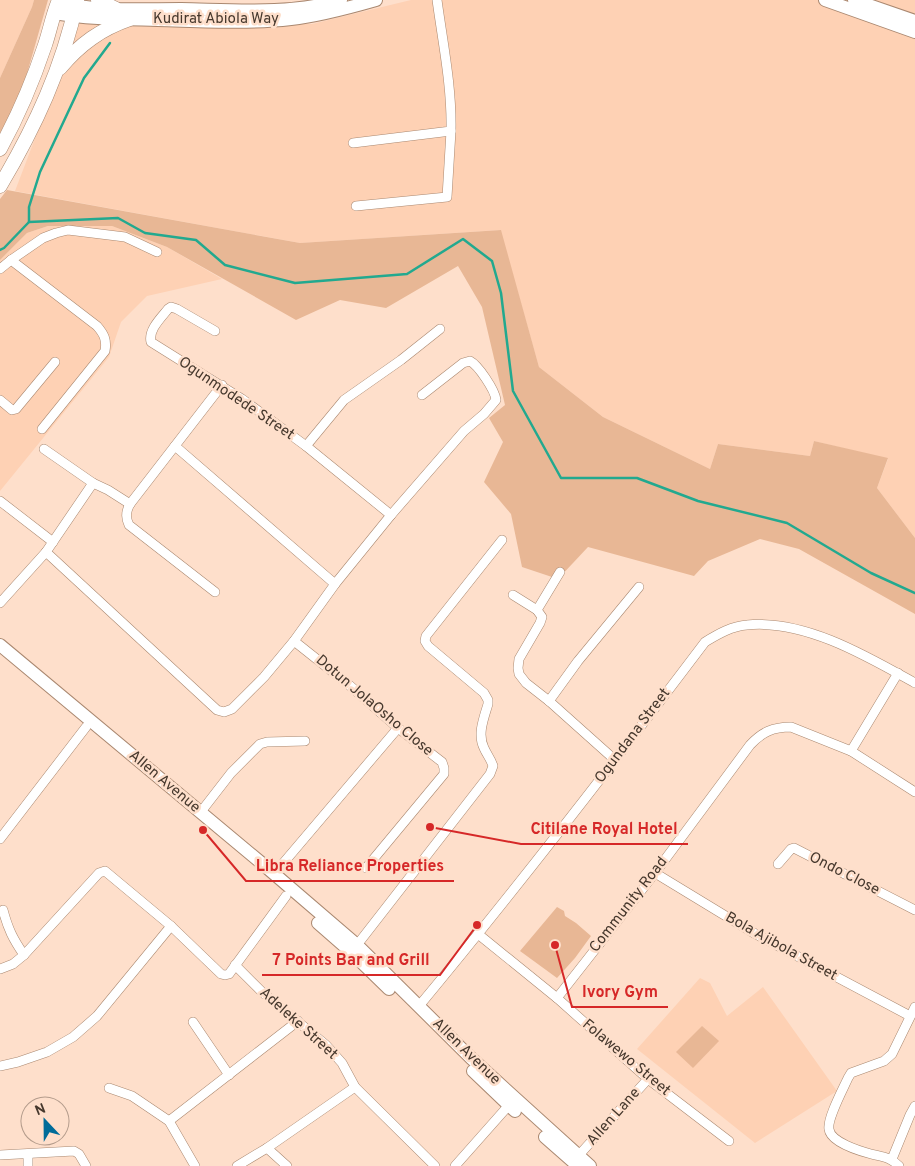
<svg xmlns="http://www.w3.org/2000/svg" width="915" height="1166" viewBox="0 0 915 1166" font-family="Overpass,sans-serif">
<style>
.built{fill:#fed1b4}
.green{fill:#e8b795}
.lines{fill:none;stroke-linecap:round;stroke-linejoin:round}
.stream{stroke:#22a98f;stroke-width:2.5}
.street-casing{stroke:#aa8870;stroke-width:10}
.secondary-casing{stroke:#aa8870;stroke-width:14}
.primary-casing{stroke:#aa8870;stroke-width:15}
.street{stroke:#fff;stroke-width:9}
.secondary{stroke:#fff;stroke-width:12}
.primary{stroke:#fff;stroke-width:14}
.labels{text-anchor:middle;dominant-baseline:central;stroke-width:5;stroke-linejoin:round;paint-order:stroke}
.street-label{font-size:15px;fill:#46382d;stroke:#fedfcb}
.leader{fill:none;stroke:#d62828;stroke-width:2}
.callout-dot{fill:#d62828;stroke:#fedfcb;stroke-width:2}
.callout-label{font-size:16px;text-anchor:middle;font-weight:bold;fill:#d62828;stroke:#fedfcb;stroke-width:5;stroke-linejoin:round;paint-order:stroke}
</style>
<rect width="100%" height="100%" fill="#fedfcb"/>
<!-- built -->
<g class="built">
<path d="M0 0H34L32 7 0 78Z"/>
<path d="M411 0H915V538L877 488 888 459 814 441 810 456 718 444 710 469 603 417 539 367 500 230 300 243 15 191 79 23 312 24Z"/>
<path d="M48 226H112L167 247 222 279 147 296 121 322 109 357 0 491V260L27 233Z"/>
<path d="M700 978 710 983 727 1016 763 987 837 1091 755 1143 637 1049Z"/>
</g>
<!-- green -->
<g class="green">
<path d="M34 0H48L22 91 0 147V78L32 7Z"/>
<path d="M7 190 300 243 501 230 539 367 603 417 710 469 718 444 810 456 814 441 888 458 877 488 915 538V614L799 549 760 539 708 561 694 576 588 547 558 579 522 567 511 514 484 482 503 442 489 418 505 405 482 307 458 266 386 308 340 300 296 320 167 247 112 226H48L27 233 0 260V199Z"/>
<path d="M557 907 564 911 565 916 576 923 591 936 575 958 557 978 520 951Z"/>
<path d="M702 1026 719 1041 693 1068 676 1052Z"/>
</g>
<g class="lines">
<!-- stream -->
<g class="stream">
<path d="M29 222V207L40 172 84 78 110 43"/>
<path d="M0 250 4 248 29 222 118 218 145 233 196 240 225 265 295 283 407 274 463 239 492 261 501 293 513 391 561 478H637L698 501 787 523 871 573 915 593"/>
</g>
<defs>
<g id="street">
<path d="M353 143 451 131C452 87 443 44 437 0"/>
<path d="M356 206 447 197 451 131"/>
<path d="M11 260 43 238 56 233 68 230 125 237 157 252"/>
<path d="M0 269 11 260 97 326C104 334 107 340 105 351L42 429"/>
<path d="M215 331 177 309 171 307 168 309C161 318 148 330 151 342L242 399 306 446 391 515"/>
<path d="M0 400 12 410 16 409 55 362"/>
<path d="M175 446 335 584"/>
<path d="M306 446 344 400 401 360 440 329"/>
<path d="M44 449 93 483 108 490 130 504 222 385"/>
<path d="M0 501 53 542"/>
<path d="M130 504C126 511 125 517 129 525L215 592"/>
<path d="M46 552 217 710 224 712 232 709 264 677 294 641 335 584 391 515 464 431 484 414 496 400C495 390 478 365 470 361L463 363 422 395"/>
<path d="M560 572 537 610 542 617 540 623 519 659 518 668 519 674 526 683 549 701 615 760"/>
<path d="M513 595 537 610"/>
<path d="M0 603 46 552 93 483"/>
<path d="M294 641 348 684 398 728 442 762 444 768V774L366 868"/>
<path d="M549 701 578 661 639 587"/>
<path d="M851 751 898 673"/>
<path d="M200 813 231 773 260 744 267 742 305 741"/>
<path d="M0 839 86 727"/>
<path d="M778 864 791 849 794 848 915 910"/>
<path d="M655 873 752 932 910 1016"/>
<path d="M274 874 398 728"/>
<path d="M3 910C8 929 13 939 24 955"/>
<path d="M478 934 557 998 648 1079 729 1141"/>
<path d="M357 945 490 774 493 766C491 759 487 755 484 748 477 734 484 718 488 704V700L484 693 428 646 425 641 426 636 502 540"/>
<path d="M235 965 262 992 326 1045 342 1063 355 1087 435 1166"/>
<path d="M0 969 13 964 24 955 99 873 105 871 171 926 221 974 225 975 229 974 286 896"/>
<path d="M557 998 655 873 750 745C762 732 773 727 791 727L851 751 915 792"/>
<path d="M419 1006C518 887 612 765 705 642 718 634 732 626 747 625 804 619 867 656 915 683"/>
<path d="M193 1022 229 1075"/>
<path d="M0 1066 18 1062 47 1052 73 1037 97 1016 171 926"/>
<path d="M109 1088 132 1096 169 1121 195 1166"/>
<path d="M169 1121 298 1021"/>
<path d="M267 1148 287 1166"/>
<path d="M0 1155 74 1151 79 1154 86 1166"/>
<path d="M579 1155 648 1079"/>
<path d="M892 1159 910 1115 915 1106"/>
<path d="M28 1166V1154"/>
<path d="M237 1166 267 1148 355 1087"/>
<path d="M455 1166 509 1105"/>
<path d="M899 1166C890 1157 883 1157 871 1154 860 1151 830 1142 829 1129 827 1119 843 1089 848 1078L851 1073 884 1061 892 1054 915 1007"/>
</g>
<g id="secondary">
<path d="M825 0 915 32"/>
<path d="M854 0 915 21"/>
<path d="M58 2C97 12 140 9 181 9 234 10 289 15 341 0"/>
<path d="M54 13C88 19 123 19 157 20 200 21 247 24 291 19 319 16 348 8 376 0"/>
<path d="M0 645 265 866 357 945 471 1058 590 1166"/>
<path d="M318 923 350 951 389 989"/>
<path d="M473 1071 515 1111"/>
<path d="M545 1137 578 1166"/>
</g>
<g id="primary">
<path d="M98 0 116 9"/>
<path d="M60 68C80 44 101 29 130 19"/>
<path d="M0 149C18 116 33 81 45 45 50 30 53 14 59 0"/>
<path d="M0 186C35 127 63 67 77 0"/>
</g>
</defs>
<!-- street casing -->
<use href="#street" class="street-casing"/>
<!-- secondary casing -->
<use href="#secondary" class="secondary-casing"/>
<!-- primary casing -->
<use href="#primary" class="primary-casing"/>
<!-- street -->
<use href="#street" class="street"/>
<!-- secondary -->
<use href="#secondary" class="secondary"/>
<!-- primary -->
<use href="#primary" class="primary"/>
</g>
<g class="labels">
<!-- street labels -->
<g class="street-label">
<text x="216" y="19">Kudirat Abiola Way</text>
<text transform="translate(236 399) rotate(34)">Ogunmodede Street</text>
<text transform="translate(374 706) rotate(40)">Dotun JolaOsho Close</text>
<text transform="translate(633 736) rotate(-53)">Ogundana Street</text>
<text transform="translate(164 782) rotate(40)">Allen Avenue</text>
<text transform="translate(844 874) rotate(27)">Ondo Close</text>
<text transform="translate(629 905) rotate(-52)">Community Road</text>
<text transform="translate(781 947) rotate(29)">Bola Ajibola Street</text>
<text transform="translate(298 1024) rotate(42)">Adeleke Street</text>
<text transform="translate(466 1052) rotate(44)">Allen Avenue</text>
<text transform="translate(626 1058) rotate(40)">Folawewo Street</text>
<text transform="translate(614 1117) rotate(-48)">Allen Lane</text>
</g>
</g>
<!-- callouts -->
<path class="leader" d="M430 827L521 844H688M203 830L246 881H454M477 925L440 975H262M555 945L572 1007H668"/>
<g class="callout-dot">
<circle cx="430" cy="827" r="5"/>
<circle cx="203" cy="830" r="5"/>
<circle cx="477" cy="925" r="5"/>
<circle cx="555" cy="945" r="5"/>
</g>
<g class="callout-label">
<text x="604" y="834">Citilane Royal Hotel</text>
<text x="350" y="871">Libra Reliance Properties</text>
<text x="351" y="965">7 Points Bar and Grill</text>
<text x="620" y="997">Ivory Gym</text>
</g>
<!-- north arrow -->
<g transform="translate(45 1121) rotate(338)"><circle r="24" fill="#fedfcb" stroke="#b49c8c"/>
<path d="M0-4L9 19L0 12L-9 19Z" fill="#006c99"/>
<text y="-8" font-size="14" font-weight="bold" text-anchor="middle" fill="#46382d">N</text>
</g>
</svg>
